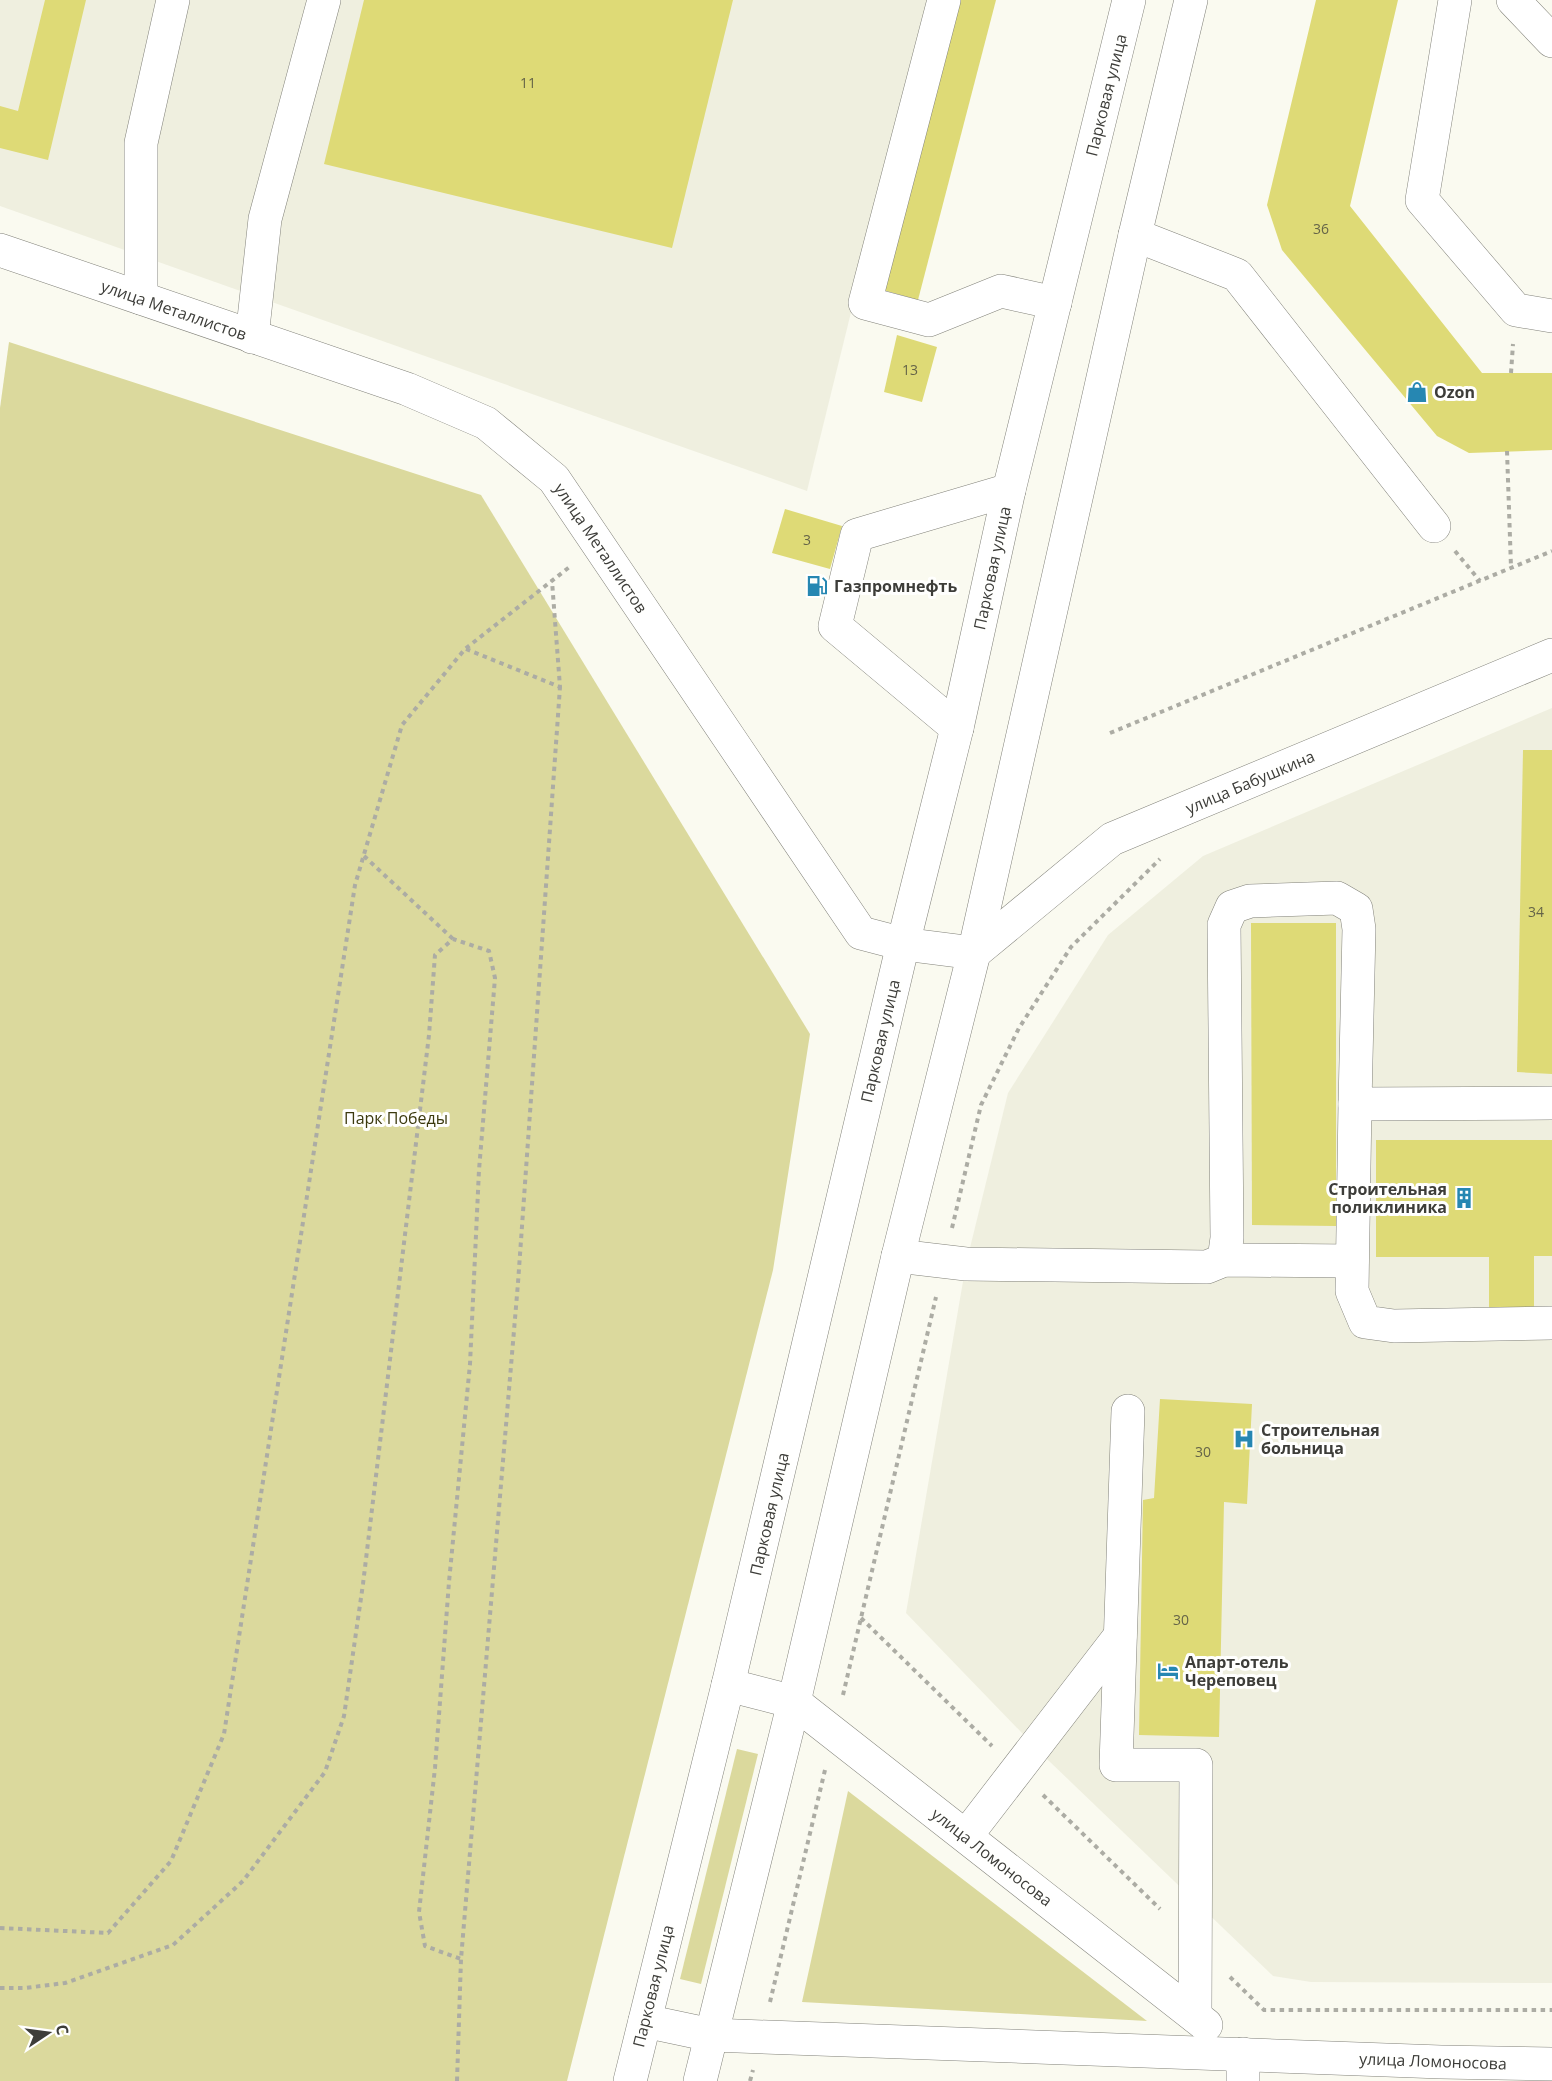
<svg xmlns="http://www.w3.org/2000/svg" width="1552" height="2081" viewBox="0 0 1552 2081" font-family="'Open Sans',sans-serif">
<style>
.built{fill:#efefdf}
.green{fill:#dbd99d}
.building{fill:#deda76}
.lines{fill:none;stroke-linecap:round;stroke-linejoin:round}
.minor-casing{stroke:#82827a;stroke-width:34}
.major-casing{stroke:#82827a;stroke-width:34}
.path{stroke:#acaca4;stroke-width:4;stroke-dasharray:4.5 4.5;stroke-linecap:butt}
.minor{stroke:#fff;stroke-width:33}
.major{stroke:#fff;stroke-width:33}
.labels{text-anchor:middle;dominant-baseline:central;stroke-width:6;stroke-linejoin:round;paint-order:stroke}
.number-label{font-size:14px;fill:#656448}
.street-label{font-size:16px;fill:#3d3d39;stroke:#fffffe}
.poi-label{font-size:16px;font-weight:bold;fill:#3d3d39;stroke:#fffffe;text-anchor:start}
.park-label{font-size:16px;fill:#3c3a0f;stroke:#fffffe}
</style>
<rect width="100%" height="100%" fill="#fafaf0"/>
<!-- built -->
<g class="built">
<path d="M0 0H928L807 491 0 206Z"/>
<path d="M1552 708V1983L1311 1982 1273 1976 1048 1760 906 1613 966 1264 1008 1093 1108 935 1203 856Z"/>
</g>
<!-- green -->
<g class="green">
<path d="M9 342 481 495 810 1034 773 1270 567 2081H0V408Z"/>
<path d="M737 1749 758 1754 701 1984 680 1979Z"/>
<path d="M848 1791 1147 2021 802 2002Z"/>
</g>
<!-- building -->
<g class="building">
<path d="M45 0H86L48 160 0 148V106L18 111Z"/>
<path d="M364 0H733L672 248 324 164Z"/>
<path d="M958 0H996L918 300 883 290Z"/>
<path d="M1316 0H1398L1350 206 1482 373H1552V450L1469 453 1437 436 1282 250 1267 205Z"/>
<path d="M897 335 937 347 922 402 884 392Z"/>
<path d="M785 509 842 526 830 569 772 553Z"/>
<path d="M1523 750H1552V1074L1517 1072Z"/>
<path d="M1251 923H1336V1226L1252 1225Z"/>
<path d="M1376 1140H1552V1256H1534V1314H1489V1257H1376Z"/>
<path d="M1160 1399 1252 1404 1247 1504 1224 1502 1219 1737 1139 1735 1143 1500 1154 1498Z"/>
</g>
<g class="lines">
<defs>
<g id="minor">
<path d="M944 0 865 303 929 320 1001 291 1055 303"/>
<path d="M1455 0 1422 200 1516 310 1552 316"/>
<path d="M1513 0 1552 41"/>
<path d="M1135 235 1237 275 1434 526"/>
<path d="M0 250 407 389 486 423 554 479 861 933 903 944 974 953 1112 839 1552 655"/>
<path d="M141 298V143L173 0"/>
<path d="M252 337 265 219 324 0"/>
<path d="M957 728 835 626 857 535 1009 490"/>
<path d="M1355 1104 1352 1291 1365 1322 1394 1326 1552 1323"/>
<path d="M898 1256 966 1264 1207 1267 1224 1260 1352 1261"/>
<path d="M1224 1260 1227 1238 1224 925 1232 907 1250 901 1337 898 1356 909 1359 929 1355 1104 1552 1103"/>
<path d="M1128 1411 1116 1765H1196L1195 2016"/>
<path d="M728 1685 794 1702 1206 2025"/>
<path d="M966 1836 1120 1636"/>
<path d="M645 2021 711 2035 1441 2062 1552 2064"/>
<path d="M1243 2054V2081"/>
</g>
<g id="major">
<path d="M630 2081 728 1685 903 944 957 728 1009 490 1129 0"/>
<path d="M700 2081 794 1702 898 1256 974 953 1135 235 1191 0"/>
</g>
</defs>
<!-- minor casing -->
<use href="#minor" class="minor-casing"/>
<!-- major casing -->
<use href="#major" class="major-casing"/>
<!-- path -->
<g class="path">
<path d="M1511 373 1513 344"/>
<path d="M1507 451 1511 567"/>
<path d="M1455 551 1480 581"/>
<path d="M466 649 560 687 552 581"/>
<path d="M1110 733 1552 551"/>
<path d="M364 856 453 939"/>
<path d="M952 1228 981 1105 1019 1028 1071 947 1160 859"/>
<path d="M861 1618 992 1746"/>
<path d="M843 1695 936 1297"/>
<path d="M1043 1795 1160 1909"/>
<path d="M0 1928 108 1933 171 1861 224 1734 355 885 402 725 465 649 572 565"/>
<path d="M1230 1977 1264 2010H1552"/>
<path d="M0 1988H25L65 1983 173 1945 243 1881 325 1772 344 1716 363 1584 429 1035 435 955 453 939 489 951 495 978 479 1170 470 1364 449 1582 435 1768 419 1912 425 1946 461 1959 518 1283 560 687"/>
<path d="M770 2002 825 1770"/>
<path d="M457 2081 461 1959"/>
<path d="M750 2081 753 2070"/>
</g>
<!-- minor -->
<use href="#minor" class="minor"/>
<!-- major -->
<use href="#major" class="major"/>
</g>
<!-- icons -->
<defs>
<symbol id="shop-bare" viewBox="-9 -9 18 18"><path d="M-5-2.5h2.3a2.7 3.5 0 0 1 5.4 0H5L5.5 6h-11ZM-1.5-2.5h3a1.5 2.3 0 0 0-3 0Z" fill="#2687b2" stroke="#fffffe" stroke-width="2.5" paint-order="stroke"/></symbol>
<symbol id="fuel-bare" viewBox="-9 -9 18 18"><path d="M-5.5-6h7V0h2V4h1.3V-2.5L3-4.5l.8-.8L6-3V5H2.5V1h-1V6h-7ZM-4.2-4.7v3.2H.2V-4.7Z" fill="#2687b2" stroke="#fffffe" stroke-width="2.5" paint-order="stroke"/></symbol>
<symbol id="building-bare" viewBox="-9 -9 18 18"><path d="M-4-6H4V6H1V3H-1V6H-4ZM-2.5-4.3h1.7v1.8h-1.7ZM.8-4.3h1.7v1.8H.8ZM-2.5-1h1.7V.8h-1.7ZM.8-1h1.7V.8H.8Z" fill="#2687b2" stroke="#fffffe" stroke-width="2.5" paint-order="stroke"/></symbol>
<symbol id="hospital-bare" viewBox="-9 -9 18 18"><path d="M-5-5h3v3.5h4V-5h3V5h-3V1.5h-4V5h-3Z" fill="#2687b2" stroke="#fffffe" stroke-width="2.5" paint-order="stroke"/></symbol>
<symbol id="hotel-bare" viewBox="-9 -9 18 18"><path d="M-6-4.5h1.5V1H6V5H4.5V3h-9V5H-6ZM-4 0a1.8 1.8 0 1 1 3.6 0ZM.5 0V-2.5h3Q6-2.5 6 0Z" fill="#2687b2" stroke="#fffffe" stroke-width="2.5" paint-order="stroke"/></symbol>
</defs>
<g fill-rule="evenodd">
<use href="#shop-bare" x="1402" y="377" width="30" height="30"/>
<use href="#fuel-bare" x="802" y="571" width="30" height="30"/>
<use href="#building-bare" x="1449" y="1183" width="30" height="30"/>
<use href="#hospital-bare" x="1229" y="1424" width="30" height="30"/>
<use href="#hotel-bare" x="1153" y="1656" width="30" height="30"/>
</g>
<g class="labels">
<!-- number labels -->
<g class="number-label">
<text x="528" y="82">11</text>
<text x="1321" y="228">36</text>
<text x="910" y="369">13</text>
<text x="807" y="539">3</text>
<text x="1536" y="911">34</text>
<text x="1203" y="1451">30</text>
<text x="1181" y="1619">30</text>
</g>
<!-- street labels -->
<g class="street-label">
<text transform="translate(1106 95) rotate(-76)">Парковая улица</text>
<text transform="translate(174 310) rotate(19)">улица Металлистов</text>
<text transform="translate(601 548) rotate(56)">улица Металлистов</text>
<text transform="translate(992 568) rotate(-78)">Парковая улица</text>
<text transform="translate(1250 782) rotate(-23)">улица Бабушкина</text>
<text transform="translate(880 1041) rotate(-77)">Парковая улица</text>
<text transform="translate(769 1514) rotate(-77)">Парковая улица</text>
<text transform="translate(992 1857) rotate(38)">улица Ломоносова</text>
<text transform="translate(653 1986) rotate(-76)">Парковая улица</text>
<text transform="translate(1433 2061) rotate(2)">улица Ломоносова</text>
</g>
<!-- poi labels -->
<g class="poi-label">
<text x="1434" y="392">Ozon</text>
<text x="834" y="586">Газпромнефть</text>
<text x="1447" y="1189" text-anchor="end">Строительная<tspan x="1447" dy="18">поликлиника</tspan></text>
<text x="1261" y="1430">Строительная<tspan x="1261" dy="18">больница</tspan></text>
<text x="1185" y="1662">Апарт-отель<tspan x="1185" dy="18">Череповец</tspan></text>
</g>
<!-- park labels -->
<g class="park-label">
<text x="396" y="1118">Парк Победы</text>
</g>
</g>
<!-- north arrow -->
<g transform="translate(48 2033) rotate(77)" stroke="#fffffe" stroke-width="4.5" paint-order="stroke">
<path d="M0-4.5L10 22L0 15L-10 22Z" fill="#3d3d39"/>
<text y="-9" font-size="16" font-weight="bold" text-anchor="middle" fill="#3d3d39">С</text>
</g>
</svg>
